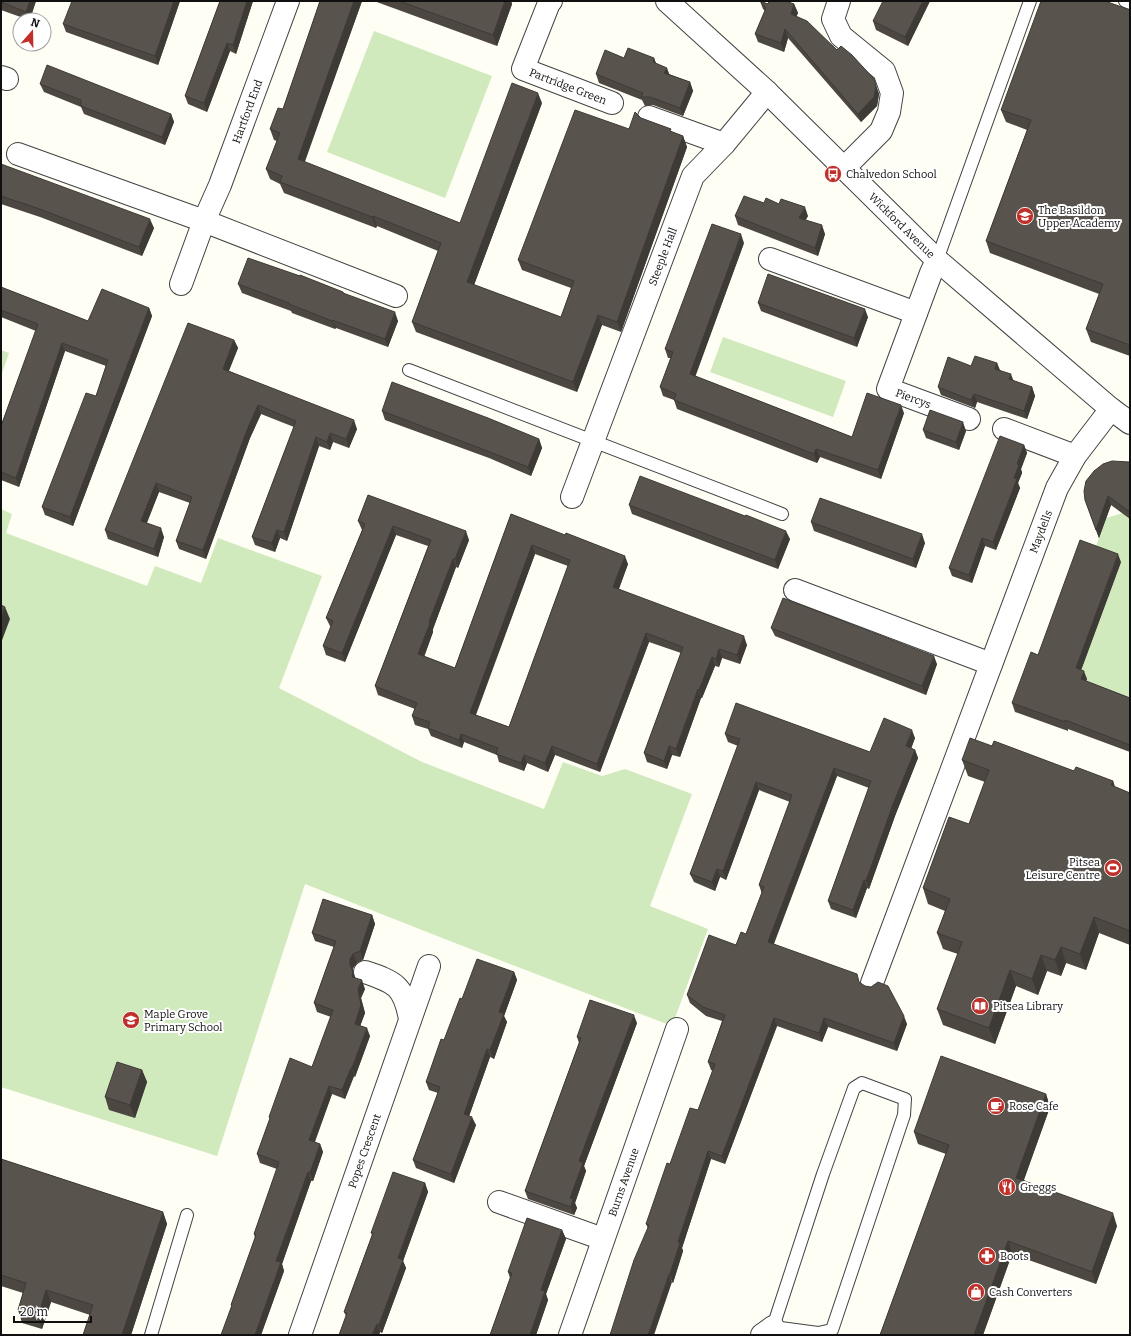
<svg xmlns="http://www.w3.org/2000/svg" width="1131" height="1336" viewBox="0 0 1131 1336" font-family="Bitter,serif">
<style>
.green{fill:#d0e9bd}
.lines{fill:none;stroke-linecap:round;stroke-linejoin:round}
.lane-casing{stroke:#434343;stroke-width:14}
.street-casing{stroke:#434343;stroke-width:24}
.lane{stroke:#fff;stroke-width:12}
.street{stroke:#fff;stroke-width:22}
.wall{fill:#4d4742;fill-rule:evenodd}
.shaded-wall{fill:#3e3a36}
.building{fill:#59534d;stroke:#3e3a36;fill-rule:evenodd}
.labels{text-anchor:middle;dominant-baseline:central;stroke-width:4;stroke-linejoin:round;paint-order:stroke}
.street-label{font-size:11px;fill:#101010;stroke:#fff}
.poi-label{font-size:11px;fill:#101010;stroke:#fff;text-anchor:start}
</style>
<rect width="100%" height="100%" fill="#fffef4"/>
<!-- green -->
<g class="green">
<path d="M374 31 492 76 445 198 327 152Z"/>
<path d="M723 337 846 381 833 417 710 372Z"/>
<path d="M1 350 9 353 1 376Z"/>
<path d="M1 509 12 514 6 533 147 586 155 566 201 583 218 538 322 576 279 688 422 762 544 809 563 762 602 776 625 769 692 794 650 906 708 929 672 1026 455 943 305 884 217 1156 1 1087Z"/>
<path d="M1123 513 1130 519V705L1084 688 1087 679 1079 676 1121 562 1094 552 1106 518Z"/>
</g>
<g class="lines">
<defs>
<g id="lane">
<path d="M1125 1 1130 3"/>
<path d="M937 260 1030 1"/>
<path d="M409 370 782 514"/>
<path d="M862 1083 905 1099 904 1115 832 1330 818 1333 773 1327 823 1174 854 1088Z"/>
<path d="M151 1335 187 1215"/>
</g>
<g id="street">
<path id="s1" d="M551 1 549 3 523 69 612 103"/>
<path id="s2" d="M667 1 767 92 937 260 1111 409 1130 423"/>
<path d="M839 1 833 19 841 36 884 71 892 93 889 112 881 131 844 168"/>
<path d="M1 77 7 79"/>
<path d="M649 117 724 144"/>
<path d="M18 154 204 221 396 296"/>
<path d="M770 259 916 313"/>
<path id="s3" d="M937 260 931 273 888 389 969 419"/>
<path id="s4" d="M181 284 204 221 220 185 288 1"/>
<path d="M1004 429 1075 456"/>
<path id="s5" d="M572 497 693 176 724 144 767 92"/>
<path d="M795 590 991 664"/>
<path d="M365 972C395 982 404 986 410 1019"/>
<path id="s6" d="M872 983 1057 488 1075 456 1111 409"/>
<path d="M499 1202 603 1239"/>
<path id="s7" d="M300 1335 429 966"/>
<path id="s8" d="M570 1335 677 1029"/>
<path d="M762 1335 773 1327"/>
</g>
</defs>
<!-- lane casing -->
<use href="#lane" class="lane-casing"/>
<!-- street casing -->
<use href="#street" class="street-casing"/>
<!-- lane -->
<use href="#lane" class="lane"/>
<!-- street -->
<use href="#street" class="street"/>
</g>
<!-- wall -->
<g class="wall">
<path d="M1 1H36L29 20 1 10Z"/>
<path d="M180 1 158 65 66 32 63 24Z"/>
<path d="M220 1H253L236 54 230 51 207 112 188 104 185 96Z"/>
<path d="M320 1H362L304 162 460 223 542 103 474 285 561 317 571 288 522 270 518 260 629 129 641 118 672 132 683 136 687 147 621 332 602 325 577 392 416 332 412 322 438 251 377 226 376 228 284 193 280 184 270 179 266 169 277 141 274 140 270 129 283 109Z"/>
<path d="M374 1H511L512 4 497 46Z"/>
<path d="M760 1 768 4H794L798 13 796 16 837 50 874 79 879 94 877 106 861 122 788 38 784 52 758 42 755 34 765 11 763 9Z"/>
<path d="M930 1 908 46 876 30 873 21Z"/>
<path d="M1130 10V356L1091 342 1086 329 1099 294 990 253 986 241 1027 130 1006 122 1001 110Z"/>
<path d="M624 58H654L656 63 669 74 690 82 693 91 683 116 653 105 645 106 642 100 599 83 596 74Z"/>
<path d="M40 84 171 114 174 122 165 145 84 114 81 107 44 92Z"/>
<path d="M1 164 154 228 142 256 40 217 1 204Z"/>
<path d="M764 203 808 216 805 220 825 234 818 256 738 225 735 216Z"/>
<path d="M744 243 695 376 852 437 904 413 881 479 820 457 817 463 677 409 674 400 663 396 660 387 671 358H668L665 349Z"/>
<path d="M238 284 343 292 344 294 398 321 388 347 336 328 335 329 292 313 291 311 242 293Z"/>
<path d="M1 287 88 321 149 308 152 316 73 526 45 515 42 507 96 396 106 366 65 351 19 487 1 480V426L36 331 1 317Z"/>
<path d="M758 303 868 317 857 347 761 311Z"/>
<path d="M234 340 238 348 229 371 357 429 349 448 333 442 330 450 319 446 287 541 280 538 275 552 255 545 252 537 294 427 261 414 250 438 206 559 179 549 176 541 190 503 159 492 147 523 164 537 158 557 108 539 105 530Z"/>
<path d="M997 363 1000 370 1013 381 1032 387 1035 396 1027 419 977 402 975 408 941 395 938 387 971 366Z"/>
<path d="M382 411 539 439 542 448 531 476 489 458 385 420Z"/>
<path d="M923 430 966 431 959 450 926 438Z"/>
<path d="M1024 445 1027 453 1021 469 1022 473 1018 483 1020 488 996 550 985 546 972 583 952 576 949 568Z"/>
<path d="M1130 462V519L1111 505 1099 538 1085 500Z"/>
<path d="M368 495 469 540 458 568 456 567 433 629V632L424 656 455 668 511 514 628 564 619 589 747 645 740 664 722 658 719 667 715 666 702 698H701L680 757 672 755 667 769 647 762 644 753 681 653 649 642 600 772 555 755 548 772 527 763 524 771 499 762 497 755 464 742 462 748 431 736 428 729 415 725 412 716 415 709 378 695 375 686 428 546 396 535 345 662 326 655 323 646 331 627 330 626 326 618 362 530 358 521ZM535 554 568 566 509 727 476 715Z"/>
<path d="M629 505 790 539 778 569 632 514Z"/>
<path d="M811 522 925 543 916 568 814 531Z"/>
<path d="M1121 562 1081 670 1087 679 1086 681 1130 698V752L1068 729V731L1015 712 1012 703 1038 655Z"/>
<path d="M771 628 937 664 926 695 775 636Z"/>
<path d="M725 734 870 752 915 738 911 748 915 750 918 758 895 816 869 889 867 888 856 918 831 909 828 901 869 788 837 776 774 944 860 983 907 1024 897 1051 828 1027 822 1042 777 1026 725 1164 711 1159 682 1248 683 1251 673 1283 672 1282 646 1224 670 1164 698 1110 713 1071 711 1070 708 1062 722 1021 706 1016 690 1003 687 995 746 934 762 894 759 885 790 802 759 790 726 880 720 877 715 891 694 882 690 874 738 746 728 742Z"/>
<path d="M992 746 1074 771 1113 781 1115 787 1130 793V945L1099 933 1086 970 1066 963 1061 976 1047 971 1038 995 1016 986 995 1044 943 1025 937 1009 958 954 943 949 937 933 945 911 928 904 923 888 969 824 985 782 968 776 962 760Z"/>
<path d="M372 915 375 924 363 960 357 963 353 968V972L355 978 365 989 361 998 365 1013 360 1026 370 1036 355 1077 354 1076 345 1099 332 1094 315 1142 320 1144 323 1152 313 1181H311L282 1264 284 1271 261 1335H221L232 1306 231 1305 255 1238 254 1234 277 1169 260 1163 257 1154 270 1119 269 1117 312 1067 331 1017 317 1012 314 1003 334 947 315 941 312 933Z"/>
<path d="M514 972 517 980 504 1016 507 1022 494 1059 490 1057 469 1116 476 1125 454 1183 416 1168 413 1160 438 1093 429 1090 426 1082 462 999Z"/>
<path d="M637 1023 584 1166 586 1171 575 1203 577 1208 574 1215 528 1199 525 1191 579 1043 577 1037Z"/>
<path d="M142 1070 147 1082 135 1118 109 1110 105 1097Z"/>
<path d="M1046 1094 1050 1107 1024 1180 1117 1226 1096 1284 1012 1254 983 1335H880L946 1154 918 1144 914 1132Z"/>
<path d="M1 1159 163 1212 167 1224 131 1335H83L90 1315 51 1302 42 1329 22 1323 18 1310 23 1293 1 1286Z"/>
<path d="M425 1183 428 1192 403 1261 406 1268 382 1333 380 1332 379 1335H339L346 1316 344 1312 372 1235 371 1233Z"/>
<path d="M562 1230 566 1239 546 1294 548 1300 536 1335H490L510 1278 508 1272Z"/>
</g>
<!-- shaded-wall -->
<g class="shaded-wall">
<path d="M30 1H36L30 20 26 12Z"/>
<path d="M174 1H180L158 65 155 56Z"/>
<path d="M247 1H253L236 54 233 45Z"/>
<path d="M354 1H362L302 170 298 159Z"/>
<path d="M505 1H511L512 4 497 46 493 35Z"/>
<path d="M923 1H930L908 46 905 37Z"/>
<path d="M794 4 798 13 794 22 791 14Z"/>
<path d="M785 29 788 38 784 52 781 43Z"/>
<path d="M227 43 230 51 207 112 204 103Z"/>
<path d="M654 58 657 67 653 62Z"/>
<path d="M667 68 670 76 664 73Z"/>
<path d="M690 82 693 91 683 116 680 108Z"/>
<path d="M876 86 879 94 877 106 861 122 858 114Z"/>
<path d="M538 93 542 103 471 293 467 282Z"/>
<path d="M171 114 174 122 165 145 162 137Z"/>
<path d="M683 136 687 147 621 332 617 322Z"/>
<path d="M805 207 808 216 802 227 799 218Z"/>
<path d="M373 216 377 226 376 228 372 217Z"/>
<path d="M150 219 154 228 142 256 139 247Z"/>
<path d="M822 225 825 234 818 256 815 248Z"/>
<path d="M741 234 744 243 693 383 690 374Z"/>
<path d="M149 308 152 316 73 526 70 517Z"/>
<path d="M865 309 868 317 857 347 854 338Z"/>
<path d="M395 312 398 321 388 347 385 339Z"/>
<path d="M598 315 602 325 577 392 573 382Z"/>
<path d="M332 320 336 328 335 329 332 321Z"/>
<path d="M234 340 238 348 226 377 223 369Z"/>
<path d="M62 343 65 351 19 487 16 478Z"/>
<path d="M997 363 1000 372 995 369Z"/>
<path d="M1011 374 1014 382 1009 379Z"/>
<path d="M1032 387 1035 396 1027 419 1024 411Z"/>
<path d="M974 394 977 402 975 408 971 400Z"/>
<path d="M258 405 261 414 250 438 206 559 203 550 247 430Z"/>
<path d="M901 405 904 413 881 479 878 470Z"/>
<path d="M354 420 357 429 349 448 346 439Z"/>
<path d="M963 422 966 431 959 450 956 442Z"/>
<path d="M330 433 333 442 330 450 327 442Z"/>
<path d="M316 437 319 446 287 541 284 532Z"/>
<path d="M539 439 542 448 531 476 528 467Z"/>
<path d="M1024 445 1027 453 1021 469 1022 473 1018 483 1020 488 996 550 993 542 1014 478 1017 464Z"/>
<path d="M816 449 820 457 817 463 814 454Z"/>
<path d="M156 483 159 492 144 529 141 521Z"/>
<path d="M1108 496 1111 505 1099 538 1096 530Z"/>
<path d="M393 526 396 535 345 662 342 653Z"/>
<path d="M161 528 164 537 158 557 154 549Z"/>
<path d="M277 530 280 538 275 552 272 543Z"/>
<path d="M466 531 469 540 458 568 455 559Z"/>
<path d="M786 531 790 539 778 569 775 560Z"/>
<path d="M922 534 925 543 916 568 913 559Z"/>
<path d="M982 538 985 546 972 583 969 575Z"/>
<path d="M532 545 535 554 473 721 470 713Z"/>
<path d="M1118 554 1121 562 1079 676 1076 668Z"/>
<path d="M625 556 628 564 616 596 613 587Z"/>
<path d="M453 559 456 567 433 629V632L422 663 418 654 429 622Z"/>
<path d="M5 607 10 619 1 643V618Z"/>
<path d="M646 633 649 642 600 772 597 764Z"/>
<path d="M744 636 747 645 740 664 737 655Z"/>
<path d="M719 649 722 658 719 667 716 659Z"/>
<path d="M934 656 937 664 926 695 922 686Z"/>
<path d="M712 657 715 666 702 698 699 690Z"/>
<path d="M1084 671 1087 679 1084 688 1081 679Z"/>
<path d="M698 689 701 698 680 757 676 749Z"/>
<path d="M912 730 915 738 909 755 906 746Z"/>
<path d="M461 734 464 742 462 748 459 740Z"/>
<path d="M552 746 555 755 548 772 545 763Z"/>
<path d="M669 746 672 755 667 769 664 761Z"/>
<path d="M915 750 918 758 895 816 869 889 866 881 892 807Z"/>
<path d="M524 755 527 763 524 771 521 763Z"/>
<path d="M834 768 837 776 771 950 768 942Z"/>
<path d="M1113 781 1118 797 1111 785Z"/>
<path d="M756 782 759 790 726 880 723 871Z"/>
<path d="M717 869 720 877 715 891 712 882Z"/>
<path d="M864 880 867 888 856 918 853 910Z"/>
<path d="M372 915 375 924 363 960 360 951Z"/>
<path d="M1094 917 1099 933 1086 970 1080 954Z"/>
<path d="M1061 947 1066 963 1061 976 1055 960Z"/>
<path d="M353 954 357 963 353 968V973V972L356 981 352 977 350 965V959Z"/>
<path d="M1041 955 1047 971 1038 995 1032 979Z"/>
<path d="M1010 970 1016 986 995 1044 989 1028Z"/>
<path d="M514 972 517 980 504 1016 507 1022 494 1059 490 1050 499 1012Z"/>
<path d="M362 980 365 989 361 998 365 1013 358 1032 355 1024 358 989Z"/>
<path d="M634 1015 637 1023 584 1166 586 1171 575 1203 577 1208 574 1215 571 1207 570 1198 579 1161Z"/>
<path d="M904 1016 907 1024 897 1051 894 1043Z"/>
<path d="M774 1018 777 1026 725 1164 722 1156Z"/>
<path d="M824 1018 828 1027 822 1042 819 1033Z"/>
<path d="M367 1028 370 1036 355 1077 352 1068Z"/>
<path d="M487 1049 490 1057 467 1122 464 1114Z"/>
<path d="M351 1068 354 1076 345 1099 342 1090Z"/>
<path d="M142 1070 147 1082 135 1118 130 1105Z"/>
<path d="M329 1086 332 1094 312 1148 309 1140Z"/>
<path d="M1046 1094 1050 1107 1020 1190 1016 1178Z"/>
<path d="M472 1117 476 1125 454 1183 451 1174Z"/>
<path d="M320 1144 323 1152 313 1181 310 1173Z"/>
<path d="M708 1151 711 1159 682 1248 683 1251 673 1283 670 1274 678 1242Z"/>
<path d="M308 1172 311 1181 282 1264 284 1271 261 1335H255L276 1261Z"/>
<path d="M425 1183 428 1192 403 1261 406 1268 382 1333 379 1325 398 1258Z"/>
<path d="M163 1212 167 1224 131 1335H122Z"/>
<path d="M1113 1213 1117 1226 1096 1284 1092 1272Z"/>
<path d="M562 1230 566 1239 546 1294 548 1300 536 1335H530L541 1290Z"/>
<path d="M1008 1241 1012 1254 983 1335H974Z"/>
<path d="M669 1274 672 1282 654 1335H648Z"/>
<path d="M46 1290 51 1302 42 1329 38 1317Z"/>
<path d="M377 1324 380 1332 379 1335H372Z"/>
</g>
<!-- building -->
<g class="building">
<path d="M1 1H30L26 12 1 2Z"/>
<path d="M72 1H174L155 56 63 24Z"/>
<path d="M220 1H247L233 45 227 43 204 103 185 96Z"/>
<path d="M320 1H354L298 159 460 223 512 83 538 93 467 282 561 317 574 281 518 260 575 110 629 129 635 112 641 118 671 129 670 131 683 136 617 322 598 315 573 382 412 322 441 243 373 216 372 217 280 182 282 176 266 169 280 133 270 129 278 108 283 109Z"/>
<path d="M399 1H505L493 35Z"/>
<path d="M760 1 768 4 769 1H786L794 4 791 14 807 21 837 50 841 46 852 55 874 79 876 86 874 97 858 114 785 29 781 43 755 34 766 8Z"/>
<path d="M883 1H923L905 37 873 21Z"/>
<path d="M1041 1H1105L1130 10V345L1086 329 1103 284 986 241 1031 120 1001 110Z"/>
<path d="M628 48 654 58 653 62 667 68 664 73 690 82 680 108 650 97H641L643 93 596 74 605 50 624 58Z"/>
<path d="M47 65 171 114 162 137 81 106V100L40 84Z"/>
<path d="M1 164 150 219 139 247 37 208 1 196Z"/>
<path d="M744 196 764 203 766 198 779 204 781 199 805 207 799 218 822 225 815 248 735 216Z"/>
<path d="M712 224 741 234 690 374 852 437 867 393 901 405 878 470 816 449 814 454 674 400 676 394 660 387 673 352 665 349Z"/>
<path d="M248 258 300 276V275L343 292V293L395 312 385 339 332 320V321L289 304V303L238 284Z"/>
<path d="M768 274 865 309 854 338 758 303Z"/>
<path d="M1 287 88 321 102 289 149 308 70 517 42 507 86 393 96 396 108 360 62 343 16 478 1 472V426L38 324 1 310Z"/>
<path d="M188 323 234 340 223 369 354 420 346 439 330 433 327 442 316 437 284 532 277 530 272 543 252 537 296 421 258 405 247 430 203 550 176 541 192 497 156 483 141 521 161 528 154 549 105 530Z"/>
<path d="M975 356 997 363 995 369 1011 374 1009 379 1032 387 1024 411 974 394 971 400 938 387 948 357 971 366Z"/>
<path d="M392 382 488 418 539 439 528 467 485 450 382 411Z"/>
<path d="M930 410 963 422 956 442 923 430Z"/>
<path d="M1000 436 1024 445 1017 464 1019 465 1014 478 1017 479 993 542 982 538 969 575 949 568Z"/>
<path d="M1112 461 1129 462H1130V512L1108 496 1096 530 1085 500 1084 491 1086 481 1094 471 1103 464Z"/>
<path d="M640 476 745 516 746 515 786 531 775 560 629 505Z"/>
<path d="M368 495 466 531 455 559H453L429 622 430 623 418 654 455 668 511 514 565 535 566 533 625 556 613 587 744 636 737 655 719 649 716 659 712 657 699 690 698 689 676 749 669 746 664 761 644 753 683 647 646 633 597 764 552 746 545 763 524 755 521 763 496 754 498 748 461 734 459 740 428 728 430 722 412 716 417 703 375 686 431 540 393 526 342 653 323 646 333 621 326 618 365 524 358 521ZM532 545 570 560 509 727 470 713Z"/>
<path d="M820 498 922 534 913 559 811 522Z"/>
<path d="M1080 540 1118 554 1076 668 1084 671 1081 679 1130 698V745L1065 720V722L1012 703 1031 652 1038 655Z"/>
<path d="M783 598 934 656 922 686 771 628Z"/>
<path d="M1 605 5 607 1 618Z"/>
<path d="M736 703 870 752 884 718 912 730 906 746 915 750 892 807 866 881 864 880 853 910 828 901 871 781 834 768 768 942 857 974 859 982 865 986 871 987 878 982 888 986 904 1016 894 1043 824 1018 819 1033 774 1018 722 1156 708 1151 678 1242 680 1243 670 1274H669L648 1335H610L634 1260 649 1225 646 1224 667 1163 670 1164 690 1108 698 1110 715 1064 708 1062 725 1015 703 1007 687 995 709 935 736 945 741 932 746 934 764 887 759 885 792 795 756 782 723 871 717 869 712 882 690 874 740 739 725 734Z"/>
<path d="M970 738 992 746 994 741 1074 771 1076 767 1113 781 1111 785 1130 793V931L1094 917 1080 954 1061 947 1055 960 1041 955 1032 979 1010 970 989 1028 937 1009 962 942 937 933 950 899 923 888 949 817 969 824 989 770 962 760Z"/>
<path d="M323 899 372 915 360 951 353 954 350 959V965L353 972 352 977 362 980 358 989 361 1005 355 1024 367 1028 352 1068H351L342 1090 329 1086 309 1140 320 1144 310 1173 308 1172 276 1261 281 1262 255 1335H221L232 1305H231L256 1235 254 1234 279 1162 257 1154 270 1118 269 1117 290 1058 312 1067 333 1010 314 1003 336 941 312 933Z"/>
<path d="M477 959 514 972 499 1012 504 1014 490 1050 487 1049 464 1114 472 1117 451 1174 413 1160 440 1087 426 1082 441 1039 444 1040 460 998 462 999Z"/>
<path d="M590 1000 634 1015 579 1161 583 1163 570 1198 573 1199 571 1207 525 1191 581 1038 577 1037Z"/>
<path d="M941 1056 1046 1094 1016 1178 1113 1213 1092 1272 1008 1241 974 1335H880L949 1145 914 1132Z"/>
<path d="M117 1062 142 1070 130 1105 105 1097Z"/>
<path d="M1 1159 163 1212 122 1335H83L93 1305 46 1290 38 1317 18 1310 26 1283 1 1275Z"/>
<path d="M393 1172 425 1183 398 1258 403 1260 379 1325 377 1324 372 1335H339L347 1313 344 1312 373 1233H371Z"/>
<path d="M527 1218 562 1230 541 1290 545 1291 530 1335H490L512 1273 508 1272Z"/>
</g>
<!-- icons -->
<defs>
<symbol id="bus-disc" viewBox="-11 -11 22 22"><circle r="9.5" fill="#bf302a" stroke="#fff"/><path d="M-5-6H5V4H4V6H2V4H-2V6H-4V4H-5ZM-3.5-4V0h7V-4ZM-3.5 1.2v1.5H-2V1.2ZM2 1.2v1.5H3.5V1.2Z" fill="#fff"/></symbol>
<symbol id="school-disc" viewBox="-11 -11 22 22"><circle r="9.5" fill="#bf302a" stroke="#fff"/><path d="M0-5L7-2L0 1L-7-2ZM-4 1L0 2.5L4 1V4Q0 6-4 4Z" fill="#fff"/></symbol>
<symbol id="stadium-disc" viewBox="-11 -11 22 22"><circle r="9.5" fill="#bf302a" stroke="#fff"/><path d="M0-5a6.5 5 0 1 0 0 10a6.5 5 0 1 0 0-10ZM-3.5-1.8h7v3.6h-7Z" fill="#fff"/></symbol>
<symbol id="library-disc" viewBox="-11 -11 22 22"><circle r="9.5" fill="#bf302a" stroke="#fff"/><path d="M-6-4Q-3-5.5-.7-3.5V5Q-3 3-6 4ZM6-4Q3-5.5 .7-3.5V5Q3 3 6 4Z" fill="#fff"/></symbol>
<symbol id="cafe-disc" viewBox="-11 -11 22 22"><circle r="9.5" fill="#bf302a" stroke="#fff"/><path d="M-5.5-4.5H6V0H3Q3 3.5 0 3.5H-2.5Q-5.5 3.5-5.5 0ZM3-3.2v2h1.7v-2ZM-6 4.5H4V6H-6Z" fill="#fff"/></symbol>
<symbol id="restaurant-disc" viewBox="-11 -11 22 22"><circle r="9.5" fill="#bf302a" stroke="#fff"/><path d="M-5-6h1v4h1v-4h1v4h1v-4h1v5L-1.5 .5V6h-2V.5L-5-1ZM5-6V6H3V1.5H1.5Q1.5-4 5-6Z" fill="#fff"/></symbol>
<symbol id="pharmacy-disc" viewBox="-11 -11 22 22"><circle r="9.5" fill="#bf302a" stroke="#fff"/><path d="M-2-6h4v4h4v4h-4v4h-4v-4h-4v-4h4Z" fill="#fff"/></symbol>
<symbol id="shop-disc" viewBox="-11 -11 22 22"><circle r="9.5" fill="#bf302a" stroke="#fff"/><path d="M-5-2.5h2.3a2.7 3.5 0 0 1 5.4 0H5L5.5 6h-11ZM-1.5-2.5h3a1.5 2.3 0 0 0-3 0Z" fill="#fff"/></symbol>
</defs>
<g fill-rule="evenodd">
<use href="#bus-disc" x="823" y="164" width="20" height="20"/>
<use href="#school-disc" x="1015" y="206" width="20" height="20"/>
<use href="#stadium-disc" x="1103" y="858" width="20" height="20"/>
<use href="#library-disc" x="970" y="996" width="20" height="20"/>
<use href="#school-disc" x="121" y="1010" width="20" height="20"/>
<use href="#cafe-disc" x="986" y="1096" width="20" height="20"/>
<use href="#restaurant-disc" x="997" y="1177" width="20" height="20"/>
<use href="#pharmacy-disc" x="977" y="1246" width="20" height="20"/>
<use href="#shop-disc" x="966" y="1282" width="20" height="20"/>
</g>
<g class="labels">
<!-- street labels -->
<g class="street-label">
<text stroke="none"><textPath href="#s1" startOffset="122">Partridge Green</textPath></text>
<text stroke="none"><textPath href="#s4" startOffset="185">Hartford End</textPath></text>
<text stroke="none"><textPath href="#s2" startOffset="325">Wickford Avenue</textPath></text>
<text stroke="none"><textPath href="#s5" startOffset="257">Steeple Hall</textPath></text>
<text stroke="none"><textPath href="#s3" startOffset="165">Piercys</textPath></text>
<text stroke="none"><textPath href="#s6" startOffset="482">Maydells</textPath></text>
<text stroke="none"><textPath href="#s7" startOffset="195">Popes Crescent</textPath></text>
<text stroke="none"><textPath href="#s8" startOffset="162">Burns Avenue</textPath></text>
</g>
<!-- poi labels -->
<g class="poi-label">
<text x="846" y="174">Chalvedon School</text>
<text x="1038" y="210">The Basildon<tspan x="1038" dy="13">Upper Academy</tspan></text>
<text x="1100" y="862" text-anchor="end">Pitsea<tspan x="1100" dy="13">Leisure Centre</tspan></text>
<text x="993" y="1006">Pitsea Library</text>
<text x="144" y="1014">Maple Grove<tspan x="144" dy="13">Primary School</tspan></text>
<text x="1009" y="1106">Rose Cafe</text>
<text x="1020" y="1187">Greggs</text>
<text x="1000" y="1256">Boots</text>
<text x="989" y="1292">Cash Converters</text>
</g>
</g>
<!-- border -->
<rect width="1131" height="1336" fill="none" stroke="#101010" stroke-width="4"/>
<!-- north arrow -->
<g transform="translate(32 32) rotate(20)"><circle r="19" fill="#ffffff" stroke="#9f9f9f"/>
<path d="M0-3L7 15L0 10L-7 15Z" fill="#bf302a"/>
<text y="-6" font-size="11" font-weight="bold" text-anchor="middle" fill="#101010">N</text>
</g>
<!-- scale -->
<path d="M14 1316v6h77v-6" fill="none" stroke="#101010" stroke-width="2"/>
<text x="20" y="1316" font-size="12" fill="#101010" stroke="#ffffff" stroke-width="3" paint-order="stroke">20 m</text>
</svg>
